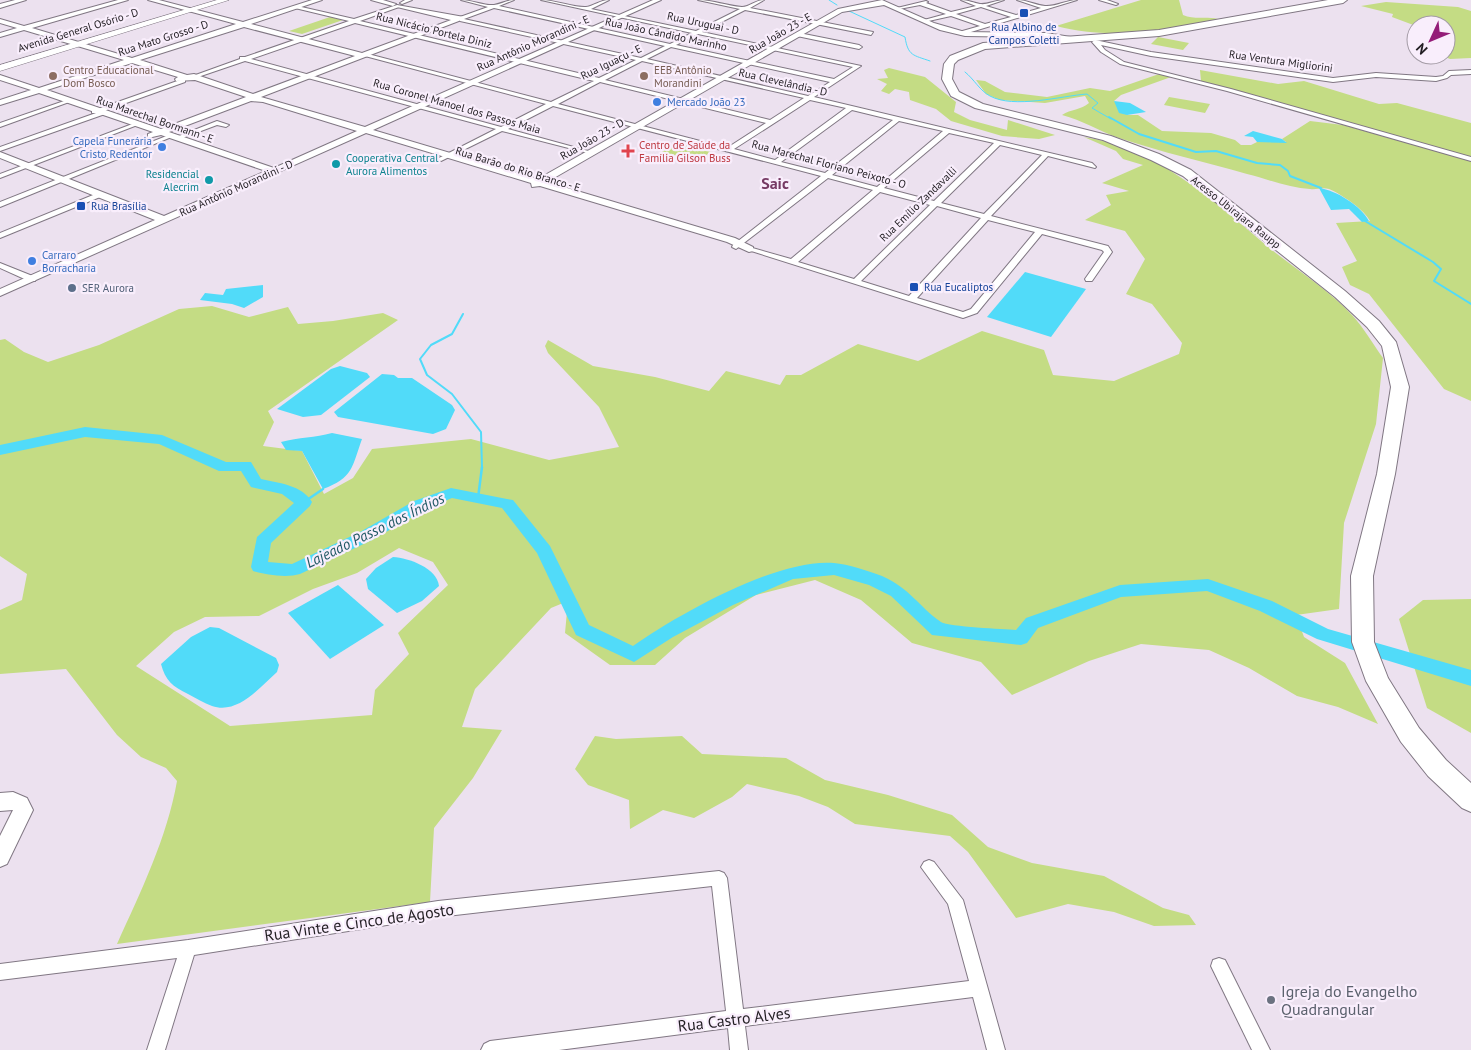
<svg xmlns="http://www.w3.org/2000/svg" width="1471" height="1050" viewBox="0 0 1471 1050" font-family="'PT Sans',sans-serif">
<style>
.green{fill:#c4dc84;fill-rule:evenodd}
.water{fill:#51dbf9}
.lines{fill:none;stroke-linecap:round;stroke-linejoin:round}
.stream-far2{stroke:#51dbf9;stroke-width:1}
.stream-far1{stroke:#51dbf9;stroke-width:2}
.stream{stroke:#51dbf9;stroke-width:2.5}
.river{fill:#51dbf9;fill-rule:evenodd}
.street-casing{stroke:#807783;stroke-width:2}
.secondary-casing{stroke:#807783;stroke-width:2}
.primary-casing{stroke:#807783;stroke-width:1}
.highway-casing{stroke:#807783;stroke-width:2}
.street{fill:#fff;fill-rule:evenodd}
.secondary{fill:#fff;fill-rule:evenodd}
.primary{fill:#fff;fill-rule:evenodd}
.highway{fill:#fff;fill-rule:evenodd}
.transit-dot{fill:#1a4fb4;stroke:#f9eefc;stroke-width:2}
.education-dot{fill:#8d6e63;stroke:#f9eefc;stroke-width:2}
.shop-dot{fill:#3f7fe0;stroke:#f9eefc;stroke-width:2}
.health-dot{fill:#e0444e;stroke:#f9eefc;stroke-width:2}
.culture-dot{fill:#0f9aa8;stroke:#f9eefc;stroke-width:2}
.service-dot{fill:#5c6f8a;stroke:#f9eefc;stroke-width:2}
.worship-dot{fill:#6b7280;stroke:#f9eefc;stroke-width:2}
.labels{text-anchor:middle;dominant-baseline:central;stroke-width:4.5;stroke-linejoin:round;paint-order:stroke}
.far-street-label{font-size:11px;fill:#221e23;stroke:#f9eefc}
.far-transit-label{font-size:11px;fill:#164399;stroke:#f9eefc;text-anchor:start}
.far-education-label{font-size:11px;fill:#785e54;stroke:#f9eefc;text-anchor:start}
.far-shop-label{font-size:11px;fill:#366cbe;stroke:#f9eefc;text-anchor:start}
.far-health-label{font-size:11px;fill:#be3a42;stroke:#f9eefc;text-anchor:start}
.far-culture-label{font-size:11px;fill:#0d838f;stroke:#f9eefc;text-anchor:start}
.far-service-label{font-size:11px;fill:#4e5e75;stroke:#f9eefc;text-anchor:start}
.water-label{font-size:15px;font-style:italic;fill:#1f5864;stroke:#f9eefc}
.far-district-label{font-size:16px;font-weight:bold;fill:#763a64;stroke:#f9eefc}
.near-street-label{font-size:16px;fill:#221e23;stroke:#f9eefc}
.near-worship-label{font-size:16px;fill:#5b616d;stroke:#f9eefc;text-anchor:start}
</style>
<rect width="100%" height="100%" fill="#ece1ef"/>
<!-- green -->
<g class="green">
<path d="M1141 0H1179L1183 15C1194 20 1206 16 1218 19 1164 31 1110 40 1056 26Z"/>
<path d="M1386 2 1458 7 1471 11V58L1450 59 1441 55H1446V25L1416 26 1392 17 1393 14 1361 6Z"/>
<path d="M330 17 343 20 302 34 289 31Z"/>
<path d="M1158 37 1189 43 1183 50 1151 44Z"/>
<path d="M889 68 925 77 956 102 954 112 970 120 1007 130 1008 120 1055 135 1039 139 1002 136 951 121 936 109 910 100 909 92 895 89 889 94 881 91 887 84 877 79 888 78 884 70Z"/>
<path d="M1200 70 1278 84 1304 81 1379 104 1397 103 1471 123V158L1201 81Z"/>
<path d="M1159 74 1171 77 1121 95 1114 101 1127 115H1138L1162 131 1211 133 1235 140 1241 145H1251L1257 142H1286L1282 139 1310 121 1343 125 1471 161V401L1444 389 1369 294 1350 285 1342 267 1357 261 1336 223 1370 221C1365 210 1341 194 1329 189 1322 187 1317 190 1310 189 1290 188 1267 179 1247 174 1205 162 1161 152 1119 138 1099 131 1082 120 1062 115 1071 109 1081 110 1089 103L1085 96 1045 103 1000 100 986 94 976 80 985 81 1005 92 1047 97 1090 88 1110 91Z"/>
<path d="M1169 97 1210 104 1205 113 1164 105Z"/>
<path d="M1084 137C1156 148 1213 200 1267 246 1295 269 1327 288 1352 315 1364 328 1373 344 1383 358L1376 424 1344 523 1339 609 1296 615 1304 637 1345 663 1378 724 1338 707 1297 696 1249 668 1209 650 1141 644 1089 661 1012 695 981 662 912 643 861 600 815 580 756 595 685 638 655 665H610L565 633 568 601 551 608 475 689 462 727 502 730 473 778 434 828 430 902 117 944C141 891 167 838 177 781L166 768 141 757 117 735 66 669 0 674V610L22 600 27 574 0 556V340L5 339 24 352 48 362 99 345 179 309 212 306 249 317 288 307 298 324 333 321 383 313 398 320 268 411 274 422 263 446 302 451 324 494 353 478 372 449 471 439 549 460 619 447 599 407 548 353 545 346 548 340 593 366 655 377 709 391 726 371 780 385 786 375H801L858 344 918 361 982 331 1044 350 1053 375 1114 381 1179 354 1182 343 1152 304 1126 294 1145 259 1125 231 1085 220 1111 205 1106 195 1129 191 1102 183 1143 165 1123 159 1116 151ZM399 548 433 562 448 585 398 633 409 654 375 690 372 715 230 726 136 666 174 632 205 617 259 616 313 589 357 573Z"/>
<path d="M677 143 711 152 697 161 662 152Z"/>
<path d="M1471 599V733L1427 708 1399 619 1423 600Z"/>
<path d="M595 736 616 739 682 736 702 754 786 758 825 780 888 795 952 815 988 847 1032 863 1104 876 1163 908 1189 915 1196 925 1154 926 1114 912 1068 904 1016 918 968 852 950 836 855 824 828 807 799 796 747 784 732 797 694 818 663 810 630 829 629 800 588 785 575 769Z"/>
</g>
<!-- water -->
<g class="water">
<path d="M1114 101 1130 103 1146 112 1127 115 1119 113Z"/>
<path d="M1253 131 1282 139 1287 143 1257 142 1253 137 1244 136Z"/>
<path d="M1319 188C1336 190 1361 206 1369 221L1362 222 1349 209 1331 210Z"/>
<path d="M1025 272 1086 289 1051 337 987 317Z"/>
<path d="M263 285V297L244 308 232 304 200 300 205 293 223 295 226 289Z"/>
<path d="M340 366 367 373 370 377 321 415 303 417 277 409 331 369Z"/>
<path d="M382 374 394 375 398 378H412L452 405 455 410 446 429 433 434 338 417 334 412Z"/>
<path d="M332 433 362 439C352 467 353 478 323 489L302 451 286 450 281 442C299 437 315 438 332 433Z"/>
<path d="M393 557C409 558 437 568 439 586L422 601 397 613 368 589 366 579 376 568Z"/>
<path d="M338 585 384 625 330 659 288 613Z"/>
<path d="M210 627 219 628 276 658 279 665 277 672C260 687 238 715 212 706 204 703 196 698 188 694 173 687 165 680 161 664L191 637Z"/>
</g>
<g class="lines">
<!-- stream-far2 -->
<g class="stream-far2">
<path d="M829 0 837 5"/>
<path d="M849 11 905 37C908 56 913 55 930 61"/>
<path d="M965 72C974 79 980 91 990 96 1014 109 1061 96 1087 94L1098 103 1092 108 1111 119"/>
</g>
<!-- stream-far1 -->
<g class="stream-far1">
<path d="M1109 117 1139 134 1196 152 1216 151 1257 163 1280 165 1288 171 1290 176 1321 188"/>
<path d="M1365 221 1433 262 1441 269 1434 281 1471 304"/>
<path d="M463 314 452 334 431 345 420 359 427 375 452 394 481 432 482 468"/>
</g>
<!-- stream -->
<g class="stream">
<path d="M478 498 482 467"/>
<path d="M304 502 323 489"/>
</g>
<!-- river -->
<path class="river" d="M85 427 162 435 226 462H251L261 479C279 483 302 485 312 502L310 506 271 543 268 562 292 564 360 532 414 501 451 488 507 499 513 500 550 546 589 625 633 646C679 614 778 558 834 563 848 564 868 571 882 576 911 589 918 606 941 622 949 627 1004 629 1016 630L1026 618 1120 585 1208 579 1272 601 1328 629 1471 670V686L1317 639 1260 611 1207 591 1121 597 1038 628 1027 643 1021 645 932 635 891 596 869 585 834 575 793 579 733 605 673 637 634 662 576 635 537 553 502 508 452 498 426 509 372 540 300 574C287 578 266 575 253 571L251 567 257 537 294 503 282 494 251 487 241 471H219L159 444 85 437 0 455V445Z"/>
<defs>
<g id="street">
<path d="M405 0H412L402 4 400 3Z"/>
<path d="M461 0C471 0 484 6 494 5 501 4 507 0 514 0L499 6 670 44 692 33 541 0C554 0 576 8 586 7 594 6 600 0 609 0L591 9 696 31 740 9 698 0C713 0 727 6 742 7 749 7 756 0 764 0L750 8 873 32 871 35 745 10 702 32 861 66 814 97 1092 163 1096 167 1095 168 1048 156 991 216 1108 246 1112 252 1092 281H1086L1085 279 1104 252 1102 250 1042 234 977 313 963 318 745 249 749 247 791 259 873 190 828 178 736 249 732 247 733 245 821 176 553 106 508 129 592 152V154L502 131 441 161 439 160V158L496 129 245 61 195 78 190 77 240 59V57H245L349 21 295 8 297 6 354 19 397 5 399 7 360 21 599 78 636 60 460 21V17L488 7ZM494 8 665 46 641 58 464 19ZM355 23 594 81 551 102 368 54 365 56 546 104 501 127 251 59ZM698 34 853 67 834 79 676 45ZM671 47 830 82 808 96 647 59ZM642 61 804 98 770 120 605 80ZM600 82 766 123 727 148 558 104ZM810 100 846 108 775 160 734 149ZM852 110 893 120 825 173 781 162ZM899 121 943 131 877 187 832 175ZM949 133 994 143 934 201 884 188ZM1000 145 1042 155 984 214 941 203ZM880 192 930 205 854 279 798 262ZM937 206 981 218 909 296 861 281ZM988 220 1035 232 971 309 963 312 917 298Z"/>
<path d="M961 0C968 0 974 3 980 4 988 5 996 0 1004 0L986 6 1016 15 1041 8 1017 0C1027 0 1035 5 1045 6 1055 7 1067 0 1077 0L961 35 959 32 980 26 951 16 924 22V20L946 14 920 5 899 9 897 8 926 1 928 2 926 3 951 12 976 6ZM981 7 1011 17 985 24 956 14Z"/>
<path d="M1099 0H1107L1118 4 1116 5Z"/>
<path d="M799 33 859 45 862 47 859 49 797 36Z"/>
<path d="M1095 40 1151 52 1333 78 1376 73 1436 77 1443 76 1449 71 1471 70V74L1451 75 1447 78 1436 81 1376 77 1333 82 1151 56 1101 45 1105 50 1124 62 1231 89 1471 157V161L1227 91 1120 64 1101 52 1092 42Z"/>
<path d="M183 79 185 80V82L101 112H105V114L0 151V147L96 113H92V111Z"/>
<path d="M67 100 72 101 0 127V123Z"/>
<path d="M217 121 229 125 226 127 217 125 177 140 174 138Z"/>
<path d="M135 123 140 124 0 178V174Z"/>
<path d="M169 135 174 136 0 207V202Z"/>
<path d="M98 193 105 195 0 238V233Z"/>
<path d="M0 263 35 277 36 279 35 281H29L0 268Z"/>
<path d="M929 860 934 862 963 900 1005 1050H987L973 997 745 1026 748 1050H730L728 1028 559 1050H481L484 1044 490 1041 726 1011 712 886 438 917 194 955 165 1050H147L177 958 0 980V964L188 940 438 901 719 871 724 873 727 878 743 1009 969 981 948 904 921 867 924 862Z"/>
<path d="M1219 958 1225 960 1270 1050H1252L1211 966 1213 960Z"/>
</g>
<g id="secondary">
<path d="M15 0H26L0 8V4Z"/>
<path d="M118 0H128L32 28 132 58 236 24 148 0H159L243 22 312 0H322L251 24 362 53 451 20 397 7V5L464 17V19L261 97 365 127 653 0H661L373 130 538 179 838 9 882 0 934 23 965 32 1046 33 1077 38 1073 40 1046 37 965 36 940 30 884 5 842 12 547 182 735 238 753 247V251L749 252 727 242 540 186 532 187 531 183 366 133 0 296V289L155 220 0 158V152L164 216 266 171 161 135 148 138V134L153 132 39 93 0 105V100L31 90 0 80V75L39 88 124 60 24 30 0 37V33L17 28 0 23V19L24 26ZM244 27 355 56 253 94 194 74 187 75 140 60ZM132 63 178 77 175 79 176 81 195 80 246 97 161 129 47 90ZM251 101 263 102 357 131 274 168 169 132Z"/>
<path d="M371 0H383L396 4 393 6Z"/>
<path d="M13 792 27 798 33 810 7 864 0 867V836L13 810 0 811V793Z"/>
</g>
<path id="primary" d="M217 0H229L0 71V65Z"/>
<path id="highway" d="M1328 0H1347L1343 3 1159 36 985 49 958 60 954 64 952 79 959 92 983 104 1111 136 1159 154 1191 170 1345 291 1379 321 1396 342 1409 387 1395 474 1373 576 1374 642 1388 678 1419 728 1446 760 1471 783V812L1462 808 1428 776 1401 742 1366 681 1352 642 1351 576 1377 474 1391 387 1382 346 1367 327 1335 297 1183 176 1151 160 1103 140 975 108 951 96 942 79 944 64 950 56 983 43 1159 30Z"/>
</defs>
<!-- street casing -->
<use href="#street" class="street-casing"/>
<!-- secondary casing -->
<use href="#secondary" class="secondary-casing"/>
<!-- primary casing -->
<use href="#primary" class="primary-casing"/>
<!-- highway casing -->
<use href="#highway" class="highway-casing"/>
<!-- street -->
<use href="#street" class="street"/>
<!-- secondary -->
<use href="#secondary" class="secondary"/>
<!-- primary -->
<use href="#primary" class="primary"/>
<!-- highway -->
<use href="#highway" class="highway"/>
</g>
<!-- markers -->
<g class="transit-dot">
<rect x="1019" y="8" width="10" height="10" rx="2.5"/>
<rect x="76" y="201" width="10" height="10" rx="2.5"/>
<rect x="909" y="282" width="10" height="10" rx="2.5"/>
</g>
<g class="education-dot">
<circle cx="53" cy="76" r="5"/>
<circle cx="644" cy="76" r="5"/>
</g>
<g class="shop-dot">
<circle cx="657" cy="102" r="5"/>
<circle cx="162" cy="147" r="5"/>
<circle cx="32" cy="261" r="5"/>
</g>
<path class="health-dot" d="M625.5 143.5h5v5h5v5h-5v5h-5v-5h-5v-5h5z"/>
<g class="culture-dot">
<circle cx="336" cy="164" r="5"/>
<circle cx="209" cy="180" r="5"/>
</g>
<circle class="service-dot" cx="72" cy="288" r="5"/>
<circle class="worship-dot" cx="1271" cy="1000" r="5"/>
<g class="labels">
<!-- far-street labels -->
<g class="far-street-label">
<text transform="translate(703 23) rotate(12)">Rua Uruguai - D</text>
<text transform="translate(78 30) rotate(-17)">Avenida General Osório - D</text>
<text transform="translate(434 30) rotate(14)">Rua Nicácio Portela Diniz</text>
<text transform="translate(780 33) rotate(-30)">Rua João 23 - E</text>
<text transform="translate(666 34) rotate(12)">Rua João Cândido Marinho</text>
<text transform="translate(163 38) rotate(-18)">Rua Mato Grosso - D</text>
<text transform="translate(533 43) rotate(-24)">Rua Antônio Morandini - E</text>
<text transform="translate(1281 61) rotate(8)">Rua Ventura Migliorini</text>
<text transform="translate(611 62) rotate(-26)">Rua Iguaçu - E</text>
<text transform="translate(783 82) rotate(13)">Rua Clevelândia - D</text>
<text transform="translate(457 106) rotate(16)">Rua Coronel Manoel dos Passos Maia</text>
<text transform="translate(155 119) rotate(19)">Rua Marechal Bormann - E</text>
<text transform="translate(592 139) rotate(-30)">Rua João 23 - D</text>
<text transform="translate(829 164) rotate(15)">Rua Marechal Floriano Peixoto - O</text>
<text transform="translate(518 169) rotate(17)">Rua Barão do Rio Branco - E</text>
<text transform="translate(236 188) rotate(-24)">Rua Antônio Morandini - D</text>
<text transform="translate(918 204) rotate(-44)">Rua Emílio Zandavalli</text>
<text transform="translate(1236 212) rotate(38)">Acesso Ubirajara Raupp</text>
</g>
<!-- far-transit labels -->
<g class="far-transit-label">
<text x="1024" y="27" text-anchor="middle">Rua Albino de<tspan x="1024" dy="13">Campos Coletti</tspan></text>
<text x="91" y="206">Rua Brasília</text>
<text x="924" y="287">Rua Eucaliptos</text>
</g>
<!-- far-education labels -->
<g class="far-education-label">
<text x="63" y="70">Centro Educacional<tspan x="63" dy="13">Dom Bosco</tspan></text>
<text x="654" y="70">EEB Antônio<tspan x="654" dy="13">Morandini</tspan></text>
</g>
<!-- far-shop labels -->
<g class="far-shop-label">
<text x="667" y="102">Mercado João 23</text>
<text x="152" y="141" text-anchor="end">Capela Funerária<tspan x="152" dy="13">Cristo Redentor</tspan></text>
<text x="42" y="255">Carraro<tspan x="42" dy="13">Borracharia</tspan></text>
</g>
<!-- far-health labels -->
<g class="far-health-label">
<text x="639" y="145">Centro de Saúde da<tspan x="639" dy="13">Família Gilson Buss</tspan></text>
</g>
<!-- far-culture labels -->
<g class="far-culture-label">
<text x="346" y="158">Cooperativa Central<tspan x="346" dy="13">Aurora Alimentos</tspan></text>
<text x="199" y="174" text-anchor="end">Residencial<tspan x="199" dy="13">Alecrim</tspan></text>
</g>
<!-- far-service labels -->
<g class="far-service-label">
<text x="82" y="288">SER Aurora</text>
</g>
<!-- water labels -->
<g class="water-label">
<text transform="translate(375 530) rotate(-26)">Lajeado Passo dos Índios</text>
</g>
<!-- far-district labels -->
<g class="far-district-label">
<text x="775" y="183">Saic</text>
</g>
<!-- near-street labels -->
<g class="near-street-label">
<text transform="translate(359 922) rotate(-8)">Rua Vinte e Cinco de Agosto</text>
<text transform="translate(734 1019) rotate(-7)">Rua Castro Alves</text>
</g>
<!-- near-worship labels -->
<g class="near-worship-label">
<text x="1281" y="991">Igreja do Evangelho<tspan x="1281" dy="18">Quadrangular</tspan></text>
</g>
</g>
<!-- north arrow -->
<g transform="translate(1431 40) rotate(226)"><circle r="24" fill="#f9eefc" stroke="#a39ba5"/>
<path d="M0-4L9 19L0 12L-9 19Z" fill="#941c78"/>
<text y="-8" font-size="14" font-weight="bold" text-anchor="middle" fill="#221e23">N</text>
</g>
</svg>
